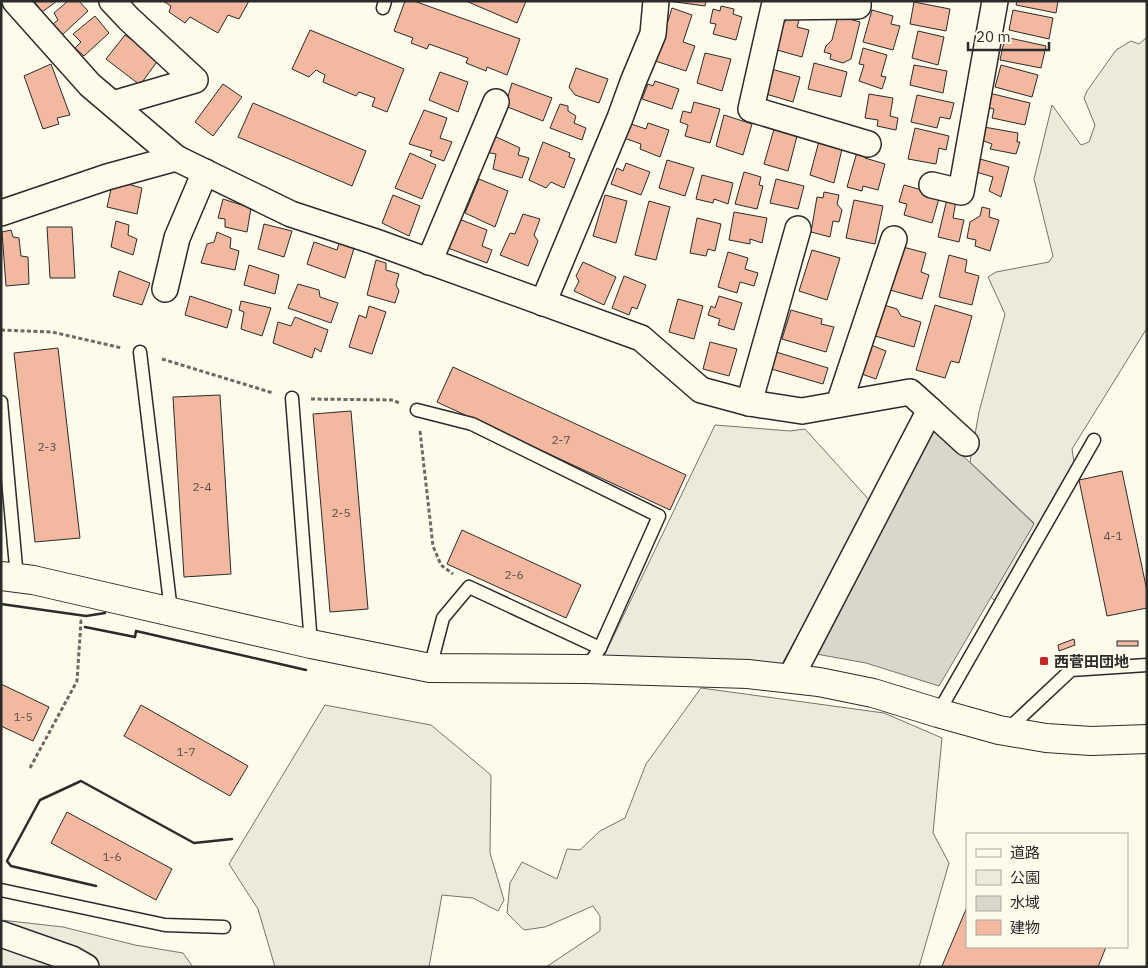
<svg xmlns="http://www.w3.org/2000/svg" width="1148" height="968" viewBox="0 0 1148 968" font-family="'IBM Plex Sans','Noto Sans JP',sans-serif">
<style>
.green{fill:#ecebdb;stroke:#74746e}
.water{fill:#d8d7c9;stroke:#74746e}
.building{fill:#f2b8a0;stroke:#2b2b2b}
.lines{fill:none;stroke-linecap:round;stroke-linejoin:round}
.lane-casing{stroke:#2b2b2b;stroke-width:15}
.street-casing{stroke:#2b2b2b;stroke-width:28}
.secondary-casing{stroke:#2b2b2b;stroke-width:30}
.path{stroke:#6a6964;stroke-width:3;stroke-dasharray:4 2.5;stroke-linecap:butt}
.lane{stroke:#fdfbea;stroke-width:12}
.street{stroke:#fdfbea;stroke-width:25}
.secondary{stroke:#fdfbea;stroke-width:28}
.wall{stroke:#2b2b2b;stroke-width:2.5}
.poi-dot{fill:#c62828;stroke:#fdfbea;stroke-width:2}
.labels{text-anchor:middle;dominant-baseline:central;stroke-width:4;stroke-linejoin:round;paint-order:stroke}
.number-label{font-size:12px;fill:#5d4e48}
.poi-label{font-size:15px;font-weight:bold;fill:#2b2b2b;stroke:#fdfbea;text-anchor:start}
</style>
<rect width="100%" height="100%" fill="#fdfbea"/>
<!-- green -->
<g class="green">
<path d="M1147 37V328L1072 449 1074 462 1078 474 995 601 991 597 1034 523 970 462 979 412 1005 314 988 277 996 272 1049 262 1053 256 1034 179 1052 105 1081 145 1089 142 1095 125 1084 98 1087 91 1116 50 1131 41 1139 44Z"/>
<path d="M715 425 790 431 805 429 871 502 782 664 604 656Z"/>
<path d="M701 688 884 713 942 738 933 833 949 863 919 967H546L600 931V916L593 906 545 927 524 930 507 913 510 883 522 862 557 879 567 849 580 850 600 831 625 818 646 764Z"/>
<path d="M325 705 431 725 491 775 490 853 504 900 498 911 473 898 442 895 429 967H275L258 909 229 864Z"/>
<path d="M1 920 63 927 135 945 183 953 193 967H1Z"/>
</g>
<!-- water -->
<path class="water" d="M935 429 1034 524 939 686 866 663 816 654Z"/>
<!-- building -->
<g class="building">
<path d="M34 1H57L42 12Z"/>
<path d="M68 1H79L88 11 62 35 53 24 58 20 54 13Z"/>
<path d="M163 1H249L239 19 228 15 218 33 190 17 185 23 169 12 171 6Z"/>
<path d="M405 1H414L520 39 507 75 487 67 486 71 466 63 468 58 429 44 427 49 411 43 413 38 394 31Z"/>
<path d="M466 1H526L517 23Z"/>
<path d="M668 1H706L705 6Z"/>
<path d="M1017 1H1058L1056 13 1016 5Z"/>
<path d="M914 2 950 9 946 31 910 24Z"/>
<path d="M721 6 734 9 733 14 742 17 736 40 713 34 716 24 710 23 713 9 720 11Z"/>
<path d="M672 8 692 15 683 42 695 46 686 71 649 59 666 27Z"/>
<path d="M872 10 893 16 891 24 900 26 893 50 863 42Z"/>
<path d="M1013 10 1053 18 1049 39 1009 30Z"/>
<path d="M95 16 109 33 84 56 75 48 81 42 73 34Z"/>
<path d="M787 16 799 20 797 27 809 30 802 57 770 48 778 20 785 22Z"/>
<path d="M838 16 860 22 851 59 843 63 830 59 831 54 824 52 826 46 832 40Z"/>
<path d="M310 30 404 69 387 112 372 106 375 98 359 92 356 96 323 82 325 75 316 70 309 77 292 69Z"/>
<path d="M918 31 944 37 938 65 912 58Z"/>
<path d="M125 35 159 59 140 85 106 59Z"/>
<path d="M1005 37 1046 46 1041 68 1000 60Z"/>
<path d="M863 48 887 55 881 76 886 77 882 89 859 81 864 65 859 64Z"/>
<path d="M705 53 731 59 722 91 697 83Z"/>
<path d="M814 63 847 72 841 97 808 89Z"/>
<path d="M51 64 70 115 57 118 59 124 43 129 24 76Z"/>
<path d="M914 65 947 71 943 93 910 85Z"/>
<path d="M1001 65 1038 75 1032 97 995 87Z"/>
<path d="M764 67 800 77 793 102 766 94Z"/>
<path d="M576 68 608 79 599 103 575 95 569 87Z"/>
<path d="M440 72 468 82 458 112 429 100Z"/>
<path d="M655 81 679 89 672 109 642 99 648 84 653 86Z"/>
<path d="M512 83 552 98 543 121 505 106Z"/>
<path d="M223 84 242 97 213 136 195 122Z"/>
<path d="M989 93 1030 103 1025 125 992 118 994 109 986 107Z"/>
<path d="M869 94 893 98 890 116 898 118 896 130 877 126 878 120 865 118Z"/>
<path d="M917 95 954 103 950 119 940 117 937 128 911 122Z"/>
<path d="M694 102 720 109 710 143 685 136 688 125 680 122 683 111 691 113Z"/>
<path d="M253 103 366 151 352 186 238 137Z"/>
<path d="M560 104 568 106V111L576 116 574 123 586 128 582 140 550 128Z"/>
<path d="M424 110 447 118 440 138 452 142 444 161 430 156 432 151 409 144Z"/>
<path d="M724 115 752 124 743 155 716 146Z"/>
<path d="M625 122 646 129 648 123 669 130 660 157 640 149 641 144 621 137Z"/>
<path d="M984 127 1018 133 1017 142H1020L1016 154 990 149 992 144 981 140Z"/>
<path d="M915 128 949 136 946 150 939 148 936 164 908 159Z"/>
<path d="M774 129 797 136 788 171 764 164Z"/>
<path d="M492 135 520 148 518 155 529 158 522 178 493 169 496 154 485 152Z"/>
<path d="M819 141 842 149 834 183 810 175Z"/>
<path d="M543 142 570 153 569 157 575 159 564 188 551 182 546 188 529 180Z"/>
<path d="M857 152 867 155 865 158 885 164 878 190 863 186 862 191 847 187Z"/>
<path d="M410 153 436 165 422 199 395 188Z"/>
<path d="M980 159 1009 167 1001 197 989 191 993 177 976 172Z"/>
<path d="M667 160 694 168 685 196 659 188Z"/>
<path d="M626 163 650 172 641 195 611 184 617 168 623 171Z"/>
<path d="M744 172 761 177 759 185 763 186 757 209 735 204Z"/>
<path d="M702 175 733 183 728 204 714 199 713 203 696 199Z"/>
<path d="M479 179 508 191 495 227 465 213Z"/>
<path d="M776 179 804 186 798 209 770 203Z"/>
<path d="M113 180 142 188 137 214 107 207Z"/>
<path d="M904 185 940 195 932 223 904 215 907 204 899 202Z"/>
<path d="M824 192 839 195 837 204 842 210 839 222 833 221 830 237 811 232 817 197 823 198Z"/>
<path d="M393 195 420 206 409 236 382 223Z"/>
<path d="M605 195 627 201 616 243 593 236Z"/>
<path d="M223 199 251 208 247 232 225 227V219L218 218Z"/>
<path d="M947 199 956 201 953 218 964 220 959 242 938 237Z"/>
<path d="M854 200 883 206 875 244 846 238Z"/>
<path d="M649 201 670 207 656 260 635 255Z"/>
<path d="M982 207 990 209 989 217 999 220 990 251 975 246 976 240 967 238 970 222 980 216Z"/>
<path d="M734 212 767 218 762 243 750 239V244L729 240Z"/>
<path d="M523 214 540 219 534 235 538 241 528 266 500 255 510 233 515 234Z"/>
<path d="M697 218 721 224 715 251 708 249 706 256 690 253Z"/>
<path d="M459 219 487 230 482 246 492 250 487 263 448 248Z"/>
<path d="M116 221 129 225 128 235 137 239 133 255 111 247Z"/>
<path d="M264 224 292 231 284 257 258 249Z"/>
<path d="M47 227H72L75 278H50Z"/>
<path d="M11 230 13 237 19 238 21 256 28 257 29 284 6 286 2 232Z"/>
<path d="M217 232 231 238 230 248 239 251 235 270 201 263 207 244 214 242Z"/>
<path d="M340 240 355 245 345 278 307 264 314 242 337 250Z"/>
<path d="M903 247 926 253 921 272 929 275 922 299 890 290Z"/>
<path d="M812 250 840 258 827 300 799 291Z"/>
<path d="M728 252 748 258 745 269 758 273 754 286 740 282 737 293 718 287Z"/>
<path d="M949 255 967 260 965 272 979 276 972 305 939 297Z"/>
<path d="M376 260 386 263V270L399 274 396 285 399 291 395 303 367 295Z"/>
<path d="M583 262 616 277 604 305 574 291 579 281 576 276Z"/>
<path d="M249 265 279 275 275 294 244 285Z"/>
<path d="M119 271 150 283 142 305 113 296Z"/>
<path d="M624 276 646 285 637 309 632 307 629 315 612 308Z"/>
<path d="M298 284 319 290 320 297 338 303 331 323 288 308Z"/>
<path d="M190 296 232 310 227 328 185 315Z"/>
<path d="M719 296 742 303 734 330 718 325 720 319 708 315 711 306 715 308Z"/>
<path d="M678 299 703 306 694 339 669 332Z"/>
<path d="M241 301 271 308 262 336 241 329 244 312 239 310Z"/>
<path d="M884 305 897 309 901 316 921 322 914 347 875 336Z"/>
<path d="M935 305 972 316 959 363 951 361 945 378 916 370Z"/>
<path d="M369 306 386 312 372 354 349 347 359 315 366 318Z"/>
<path d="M791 310 822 319 821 324 834 327 826 352 782 339Z"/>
<path d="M295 317 328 330 321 352 315 348 312 358 273 343 278 322 291 326Z"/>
<path d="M710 342 737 349 729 376 703 369Z"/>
<path d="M866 343 886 351 876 379 856 372Z"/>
<path d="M58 348 80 538 35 542 14 353Z"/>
<path d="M773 351 828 368 823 384 768 368Z"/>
<path d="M453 367 686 475 670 510 437 402Z"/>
<path d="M220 395 231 574 184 577 173 397Z"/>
<path d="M351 411 368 609 330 612 313 414Z"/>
<path d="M1122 471 1147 591V608L1107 616 1079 480Z"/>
<path d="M462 530 581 585 566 618 447 564Z"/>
<path d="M1074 639 1075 645 1059 651 1058 645Z"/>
<rect x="1117" y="641" width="21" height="5"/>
<path d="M1 684 49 707 33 741 1 726Z"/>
<path d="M141 705 248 766 230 796 124 736Z"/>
<path d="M67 812 172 869 156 900 51 843Z"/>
<path d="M967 907V947H1106L1098 967H945L942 966Z"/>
</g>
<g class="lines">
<defs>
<g id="lane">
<path d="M383 8 385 1"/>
<path d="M140 352 171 611"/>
<path d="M292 398 311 644"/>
<path d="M1 402 17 578"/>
<path d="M417 410 472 424 659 516 600 648 586 669"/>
<path d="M430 668 443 618 469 587 600 648"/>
<path d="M938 713 1094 440"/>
<path d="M1006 731 1071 670 1147 665"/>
<path d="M1 890 165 925 224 927"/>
</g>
<g id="street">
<path d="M15 1 90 85 176 158 291 214 373 241 641 338 701 390 749 403 802 411 910 392 930 410 790 679"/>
<path d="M112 1 129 19 195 80 113 104"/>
<path d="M858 1V6L774 7 751 109 868 144"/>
<path d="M932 185 961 192 995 1"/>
<path d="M1 213 107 177 176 158"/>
<path d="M429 262 496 102"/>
<path d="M165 289 177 238 205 172"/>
<path d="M543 303 620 118 633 82 653 34 656 1"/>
<path d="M749 403 798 229"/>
<path d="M839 404 894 239"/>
<path d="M930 410 966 443"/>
<path d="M1 934 72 959 86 967"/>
</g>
<path id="secondary" d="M1 576 33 580 311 644 430 668 586 669 748 674 819 682 873 693 938 713 999 730 1046 738 1091 741 1147 739"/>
</defs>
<!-- lane casing -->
<use href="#lane" class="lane-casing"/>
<!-- street casing -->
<use href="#street" class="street-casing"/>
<!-- secondary casing -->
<use href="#secondary" class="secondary-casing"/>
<!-- path -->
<g class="path">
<path d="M1 330 52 332 122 348"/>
<path d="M162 359 273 393"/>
<path d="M311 399 393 400 399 403"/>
<path d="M420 431 433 546 441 565 453 574"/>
<path d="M30 768 77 681 81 621H83"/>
</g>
<!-- lane -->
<use href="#lane" class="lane"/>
<!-- street -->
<use href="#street" class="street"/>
<!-- secondary -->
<use href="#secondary" class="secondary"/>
<!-- wall -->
<g class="wall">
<path d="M1 604 86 616 105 613"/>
<path d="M85 627 135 637 136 631 306 670"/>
<path d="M96 886 11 866 7 861 40 800 81 781 194 843 232 839"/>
</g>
</g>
<!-- markers -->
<rect class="poi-dot" x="1039" y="656" width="10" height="10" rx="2.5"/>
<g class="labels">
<!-- number labels -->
<g class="number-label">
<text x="561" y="439">2-7</text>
<text x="47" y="446">2-3</text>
<text x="202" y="486">2-4</text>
<text x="341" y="512">2-5</text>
<text x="1113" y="535">4-1</text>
<text x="514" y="574">2-6</text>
<text x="23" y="716">1-5</text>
<text x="186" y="751">1-7</text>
<text x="112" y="856">1-6</text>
</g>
<!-- poi labels -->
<g class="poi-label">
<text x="1054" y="661">西菅田団地</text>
</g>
</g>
<!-- border -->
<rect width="1148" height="968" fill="none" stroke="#2b2b2b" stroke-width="5"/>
<!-- legend -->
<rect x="966" y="833" width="162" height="115" fill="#fdfbea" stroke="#a9a89e"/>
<rect x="976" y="849" width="25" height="8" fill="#fdfbea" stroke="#a9a89e"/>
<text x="1010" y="858" font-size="15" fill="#2b2b2b">道路</text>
<rect x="976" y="870" width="25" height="15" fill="#ecebdb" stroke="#a9a89e"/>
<text x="1010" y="883" font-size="15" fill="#2b2b2b">公園</text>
<rect x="976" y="896" width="25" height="15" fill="#d8d7c9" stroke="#a9a89e"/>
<text x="1010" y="908" font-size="15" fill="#2b2b2b">水域</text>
<rect x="976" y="920" width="25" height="15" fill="#f2b8a0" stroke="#a9a89e"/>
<text x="1010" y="933" font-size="15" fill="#2b2b2b">建物</text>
<!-- scale -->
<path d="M968 42v8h81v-8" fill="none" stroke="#2b2b2b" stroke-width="2.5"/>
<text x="976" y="42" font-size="15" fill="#2b2b2b" stroke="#fdfbea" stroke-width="4" paint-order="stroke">20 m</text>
</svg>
